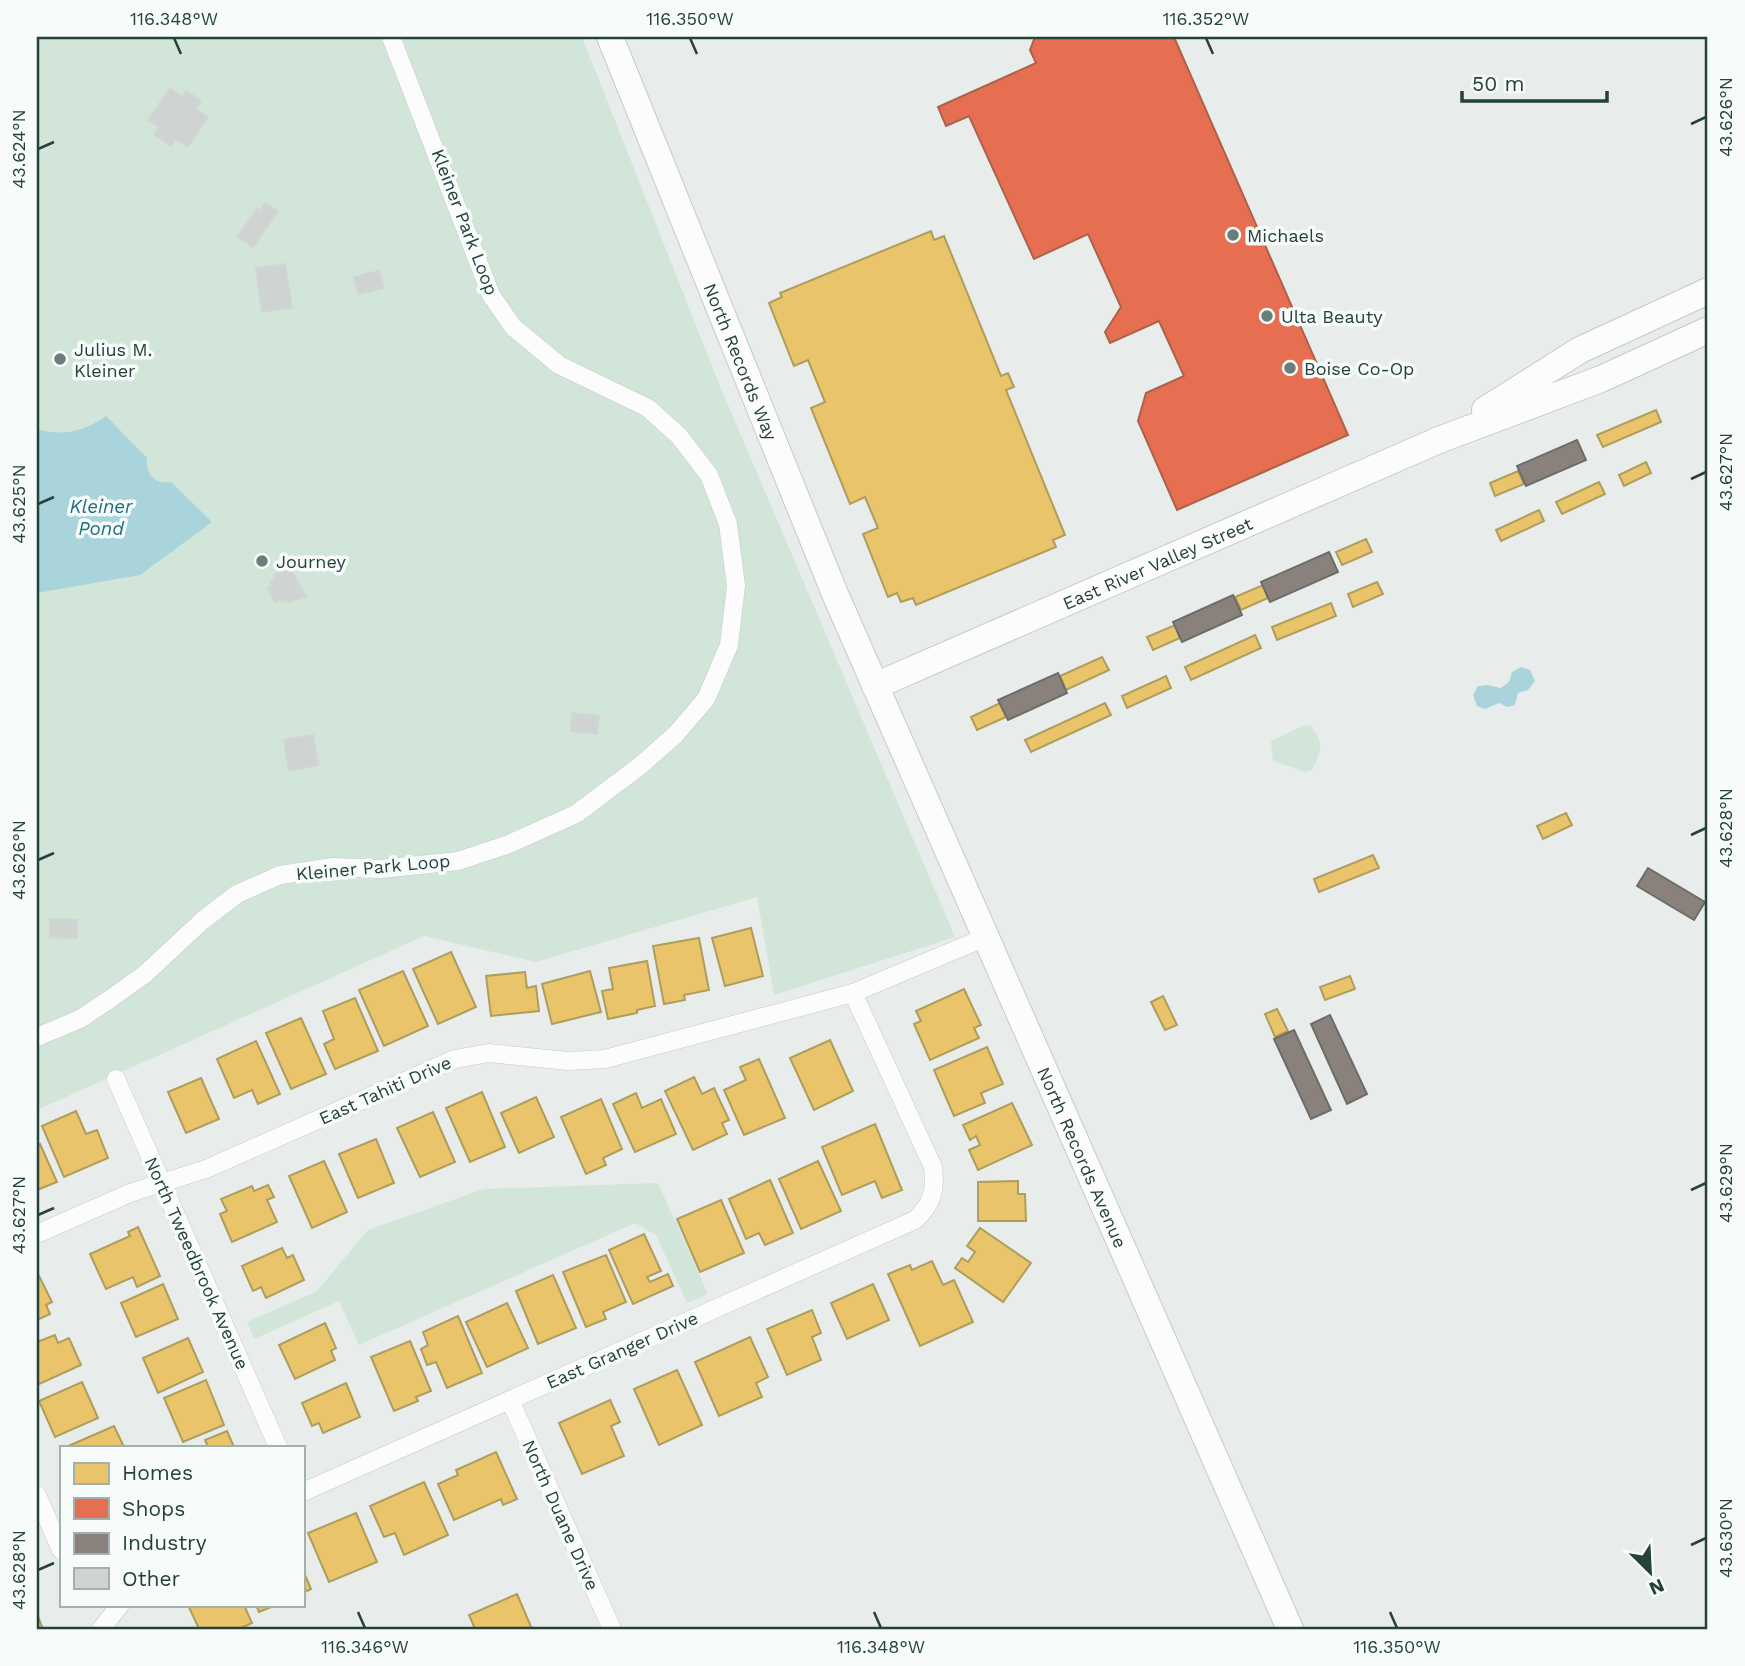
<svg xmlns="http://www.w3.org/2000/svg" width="1745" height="1666" viewBox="0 0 1745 1666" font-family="'Work Sans',sans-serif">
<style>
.green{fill:#d1e6d8}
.water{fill:#a9d4db}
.homes{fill:#e9c46a;stroke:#ae9d5c;stroke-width:2}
.shops{fill:#e76f51;stroke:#ac624a;stroke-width:2}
.industry{fill:#8a817c;stroke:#6b6e68;stroke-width:2}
.building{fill:#cfd4d2;stroke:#d1d6d4;stroke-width:2}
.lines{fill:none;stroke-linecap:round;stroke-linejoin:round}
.street-casing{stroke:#c5cac8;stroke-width:19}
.secondary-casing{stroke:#c3cbc8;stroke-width:28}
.street{stroke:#fcfcfc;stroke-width:18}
.secondary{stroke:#fcfcfc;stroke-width:26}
.ticks{fill:none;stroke:#24423a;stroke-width:2.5}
.poi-dot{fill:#697e78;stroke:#f7fbf9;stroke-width:2.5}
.labels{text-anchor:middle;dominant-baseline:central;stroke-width:7;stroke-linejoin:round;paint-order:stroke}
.street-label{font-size:18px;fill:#24423a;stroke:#f7fbf9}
.poi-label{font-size:18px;fill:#24423a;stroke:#f7fbf9;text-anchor:start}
.water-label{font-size:19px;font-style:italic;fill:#1c6f80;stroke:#f7fbf9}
.neatline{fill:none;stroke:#24423a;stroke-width:2.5}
.ticks-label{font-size:18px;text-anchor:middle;fill:#24423a}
</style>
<rect width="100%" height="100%" fill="#e8edeb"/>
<!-- green -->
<g class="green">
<path d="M37 37H582L720 386 955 937 774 995 757 897 536 962 424 936 37 1110Z"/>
<path d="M1305 725 1311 726C1325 744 1321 751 1312 770L1306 772 1273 761 1271 741Z"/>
<path d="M658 1183 708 1294 687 1303 656 1235 635 1223 359 1345 339 1301 254 1339 247 1322 317 1291 368 1230 484 1189Z"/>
</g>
<!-- water -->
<g class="water">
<path d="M106 416 147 458C145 474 155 485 171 482L212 522 140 575 37 593V429C61 437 86 431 106 416Z"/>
<path d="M1521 667 1530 670 1535 681 1528 690 1518 693 1515 705 1507 707 1499 703 1485 709 1477 706 1473 695 1478 686 1487 685 1501 688 1509 682 1512 672Z"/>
</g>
<!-- homes -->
<g class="homes">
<path d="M931 231 934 240 944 236 1001 376 1008 373 1014 387 1006 390 1065 535 1053 540 1056 547 916 605 913 598 901 602 897 593 888 597 863 534 878 528 865 497 850 504 811 408 825 402 808 360 794 366 769 303 782 297 780 293Z"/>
<path d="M1656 410 1661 422 1603 447 1597 435Z"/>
<path d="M1646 462 1651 473 1624 486 1619 475Z"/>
<path d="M1518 471 1524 484 1495 496 1490 483Z"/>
<path d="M1599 482 1605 494 1562 514 1556 502Z"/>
<path d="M1539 510 1544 521 1501 541 1496 530Z"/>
<path d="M1366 539 1372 552 1342 565 1336 552Z"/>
<path d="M1377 582 1383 594 1353 607 1348 594Z"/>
<path d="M1263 585 1268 598 1241 610 1235 597Z"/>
<path d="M1331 603 1336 616 1277 640 1272 627Z"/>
<path d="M1175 625 1180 638 1153 650 1147 637Z"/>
<path d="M1255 635 1261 648 1191 680 1185 667Z"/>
<path d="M1102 657 1109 670 1066 690 1060 676Z"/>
<path d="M1166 676 1171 688 1127 708 1122 696Z"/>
<path d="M1000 703 1006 717 977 730 971 717Z"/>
<path d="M1105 703 1111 715 1031 752 1025 740Z"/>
<path d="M1566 813 1572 825 1543 839 1537 826Z"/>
<path d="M1373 855 1379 868 1319 892 1314 879Z"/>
<path d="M751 928 763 976 725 986 712 938Z"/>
<path d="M699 938 709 990 684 995 685 1000 664 1004 653 946Z"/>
<path d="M451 952 476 1007 438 1024 413 969Z"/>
<path d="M647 961 655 1006 637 1010V1013L608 1019 602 991 613 989 609 968Z"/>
<path d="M403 971 428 1026 384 1046 359 990Z"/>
<path d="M590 971 601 1012 552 1024 542 984Z"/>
<path d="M525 972 527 988 536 986 539 1011 491 1016 486 976Z"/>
<path d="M1350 976 1355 989 1325 1000 1320 987Z"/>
<path d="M964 989 981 1025 974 1028 979 1038 930 1060 914 1024 921 1021 916 1011Z"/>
<path d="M1163 996 1177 1025 1165 1030 1151 1002Z"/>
<path d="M355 998 378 1051 335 1069 324 1044 334 1039 323 1011Z"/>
<path d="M1277 1009 1288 1031 1275 1037 1265 1014Z"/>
<path d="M301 1018 326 1074 291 1089 266 1033Z"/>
<path d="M830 1040 853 1091 814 1110 790 1058Z"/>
<path d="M256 1041 280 1094 258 1104 252 1090 234 1098 217 1059Z"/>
<path d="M987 1047 1003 1084 981 1093 985 1103 954 1116 934 1070Z"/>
<path d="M759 1059 785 1118 744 1135 724 1090 746 1080 740 1067Z"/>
<path d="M694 1077 702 1094 714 1088 729 1120 722 1123 727 1134 693 1150 665 1091Z"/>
<path d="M201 1078 219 1119 186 1133 168 1092Z"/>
<path d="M482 1092 505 1147 470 1162 446 1108Z"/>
<path d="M636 1093 642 1108 661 1099 676 1134 635 1152 613 1104Z"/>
<path d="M536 1097 554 1137 519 1153 501 1113Z"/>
<path d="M601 1099 622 1149 603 1158 606 1165 586 1174 561 1117Z"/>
<path d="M1012 1103 1032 1145 978 1170 969 1150 980 1145 976 1136 970 1140 963 1125Z"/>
<path d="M76 1111 86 1134 97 1130 108 1158 64 1177 42 1126Z"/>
<path d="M433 1112 455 1162 420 1177 397 1128Z"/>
<path d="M875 1124 902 1190 882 1198 875 1181 842 1195 822 1147Z"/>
<path d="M376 1139 394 1183 358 1198 339 1154Z"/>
<path d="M40 1144 57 1182 37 1190V1146Z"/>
<path d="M324 1161 347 1212 312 1228 289 1176Z"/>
<path d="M818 1161 841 1211 801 1229 779 1179Z"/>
<path d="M770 1180 793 1233 765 1245 759 1233 746 1239 729 1199Z"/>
<path d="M1018 1181V1194H1025L1026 1221H978V1182Z"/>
<path d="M268 1185 274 1197 267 1200 277 1222 232 1242 220 1214 227 1211 221 1199 252 1186 254 1191Z"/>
<path d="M721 1200 744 1253 700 1272 677 1219Z"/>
<path d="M138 1227 160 1276 137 1287 133 1277 106 1289 90 1254 130 1236 128 1232Z"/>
<path d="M980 1228 1031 1263 1003 1302 955 1268 962 1258 968 1262 975 1252 967 1246Z"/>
<path d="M644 1234 661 1271 647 1277 650 1282 668 1274 673 1286 633 1304 609 1250Z"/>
<path d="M282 1248 287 1258 293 1255 304 1280 266 1298 261 1287 253 1291 242 1266Z"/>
<path d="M606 1255 626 1302 603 1312 606 1319 586 1327 563 1272Z"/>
<path d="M932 1261 943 1285 954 1280 973 1322 920 1346 888 1274 910 1265 912 1270Z"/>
<path d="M553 1275 576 1328 538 1344 516 1291Z"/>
<path d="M39 1276 52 1302 46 1305 50 1314 37 1320V1277Z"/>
<path d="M163 1284 178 1319 136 1337 121 1303Z"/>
<path d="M873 1284 889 1320 847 1339 831 1303Z"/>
<path d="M507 1303 528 1348 487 1367 466 1322Z"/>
<path d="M812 1310 821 1333 812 1337 821 1360 787 1375 767 1329Z"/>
<path d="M458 1316 482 1373 447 1388 436 1362 427 1365 421 1349 428 1345 423 1332Z"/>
<path d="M325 1323 336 1348 331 1351 335 1360 295 1379 279 1345Z"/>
<path d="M55 1335 58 1343 69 1338 81 1365 37 1385V1342Z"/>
<path d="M750 1337 768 1377 756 1383 762 1397 719 1416 695 1362Z"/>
<path d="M188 1338 203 1372 158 1393 143 1358Z"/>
<path d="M410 1341 431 1391 416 1397 418 1401 394 1411 371 1357Z"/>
<path d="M677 1370 702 1425 659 1445 634 1389Z"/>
<path d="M206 1380 224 1425 183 1442 164 1398Z"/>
<path d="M82 1382 98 1418 55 1437 39 1401Z"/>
<path d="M346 1383 360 1417 323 1433 319 1423 312 1426 302 1403Z"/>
<path d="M610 1400 620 1422 611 1426 624 1456 582 1474 559 1423Z"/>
<path d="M114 1426 124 1447H66Z"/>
<path d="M227 1431 234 1447H208L205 1440Z"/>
<path d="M496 1452 517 1499 503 1505 501 1499 454 1520 438 1484 458 1475 456 1470Z"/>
<path d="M424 1482 448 1535 404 1555 395 1533 384 1537 370 1506Z"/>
<path d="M356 1513 377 1562 329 1582 308 1533Z"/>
<path d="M303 1570 311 1589 303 1593Z"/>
<path d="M517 1594 532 1629H475L469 1615Z"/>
<path d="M188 1605H244L252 1623 239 1629H199Z"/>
<path d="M256 1605H276L259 1612Z"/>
<path d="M37 1614 43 1629H37Z"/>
</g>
<!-- shops -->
<path class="shops" d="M1035 37H1174L1348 435 1177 510 1138 421 1146 393 1184 376 1159 321 1110 343 1105 332 1121 307 1088 234 1034 259 969 116 946 126 938 107 1036 63 1030 50Z"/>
<!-- industry -->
<g class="industry">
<path d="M1577 440 1586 460 1526 486 1517 466Z"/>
<path d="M1329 552 1338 572 1270 602 1261 582Z"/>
<path d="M1233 595 1242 615 1182 642 1173 622Z"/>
<path d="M1058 673 1067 693 1008 720 998 700Z"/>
<path d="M1648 868 1705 902 1694 920 1637 886Z"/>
<path d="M1330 1015 1367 1094 1347 1104 1311 1024Z"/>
<path d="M1294 1030 1331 1110 1311 1119 1274 1039Z"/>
</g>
<!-- building -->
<g class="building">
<path d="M170 88 182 97 186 91 201 101 196 109 208 117 188 147 175 139 171 146 154 134 159 127 148 120Z"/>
<path d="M265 203 278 211 253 247 238 236 257 209 260 211Z"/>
<path d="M285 264 292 308 262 312 256 268Z"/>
<path d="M379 271 384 288 358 294 354 277Z"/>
<path d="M289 565 306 597 289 602V600L282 602 280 600 275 602 268 588 272 585 270 582 276 579 274 575Z"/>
<path d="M572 713 599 716 597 734 571 731Z"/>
<path d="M313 735 318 765 289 771 284 740Z"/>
<path d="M50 919 77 920V938L50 937Z"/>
</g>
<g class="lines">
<defs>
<g id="street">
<path d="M37 1037 80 1019 110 999 145 974 202 921 237 894 280 875 333 867 381 869 458 861 509 844 576 814 641 765 675 735 706 699 729 645 736 586 728 524 709 475 679 436 648 408 559 365 513 327 491 295 391 37"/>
<path d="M116 1079 278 1447"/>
<path d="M37 1234 130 1193 206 1169 455 1059 489 1053 568 1061 605 1059 853 993 986 937"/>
<path d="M510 1400 612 1629"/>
<path d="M303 1492 915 1220C932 1204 936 1191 933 1167L853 993"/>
<path d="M37 1495 61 1550"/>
<path d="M101 1629 120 1605"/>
</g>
<g id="secondary">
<path id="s1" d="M610 37 835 594 1290 1629"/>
<path d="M1485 410 1580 350 1708 291"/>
<path id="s2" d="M875 686 1439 440 1601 379 1708 330"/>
</g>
</defs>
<!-- street casing -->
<use href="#street" class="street-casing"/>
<!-- secondary casing -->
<use href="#secondary" class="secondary-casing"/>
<!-- street -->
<use href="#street" class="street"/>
<!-- secondary -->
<use href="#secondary" class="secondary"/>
</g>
<!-- ticks -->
<path class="ticks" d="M174 38 181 54M690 38 697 54M1206 38 1213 54M1691 124 1706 117M38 149 54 142M1691 479 1706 472M38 504 54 497M1691 835 1706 828M38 860 54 853M1691 1190 1706 1183M38 1215 54 1208M1691 1545 1706 1538M38 1570 54 1563M358 1612 365 1628M874 1612 881 1628M1390 1612 1397 1628"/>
<!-- markers -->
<g class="poi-dot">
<circle cx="1233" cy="235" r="7"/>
<circle cx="1267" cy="316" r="7"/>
<circle cx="60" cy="359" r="7"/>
<circle cx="1290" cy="368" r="7"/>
<circle cx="262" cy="561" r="7"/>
</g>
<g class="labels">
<!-- street labels -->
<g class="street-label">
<text transform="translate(465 222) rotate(69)">Kleiner Park Loop</text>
<text stroke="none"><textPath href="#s1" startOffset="350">North Records Way</textPath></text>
<text stroke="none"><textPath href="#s2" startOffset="308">East River Valley Street</textPath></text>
<text transform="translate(373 867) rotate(-5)">Kleiner Park Loop</text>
<text transform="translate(385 1090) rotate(-24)">East Tahiti Drive</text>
<text stroke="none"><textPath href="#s1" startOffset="1216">North Records Avenue</textPath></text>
<text transform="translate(197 1263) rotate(66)">North Tweedbrook Avenue</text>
<text transform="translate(622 1350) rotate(-24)">East Granger Drive</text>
<text transform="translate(561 1515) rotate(66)">North Duane Drive</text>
</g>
<!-- poi labels -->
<g class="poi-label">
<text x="1247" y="235">Michaels</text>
<text x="1281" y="316">Ulta Beauty</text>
<text x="74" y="349">Julius M.<tspan x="74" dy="21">Kleiner</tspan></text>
<text x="1304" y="368">Boise Co-Op</text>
<text x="276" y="561">Journey</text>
</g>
<!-- water labels -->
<g class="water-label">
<text x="101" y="506">Kleiner<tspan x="101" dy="22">Pond</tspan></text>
</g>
</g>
<!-- border -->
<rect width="1745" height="1666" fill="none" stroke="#f7fbf9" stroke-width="77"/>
<!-- legend -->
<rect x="60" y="1446" width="245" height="161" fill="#f7fbf9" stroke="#a3b1ad" stroke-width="2"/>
<rect x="74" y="1463" width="35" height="21" fill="#e9c46a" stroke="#a3b1ad" stroke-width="2"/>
<text x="122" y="1480" font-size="21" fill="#24423a">Homes</text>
<rect x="74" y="1498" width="35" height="21" fill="#e76f51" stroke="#a3b1ad" stroke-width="2"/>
<text x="122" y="1516" font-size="21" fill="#24423a">Shops</text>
<rect x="74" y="1533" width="35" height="21" fill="#8a817c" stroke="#a3b1ad" stroke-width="2"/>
<text x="122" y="1550" font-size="21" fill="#24423a">Industry</text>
<rect x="74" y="1568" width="35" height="21" fill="#cfd4d2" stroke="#a3b1ad" stroke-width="2"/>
<text x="122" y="1586" font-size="21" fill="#24423a">Other</text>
<!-- north arrow -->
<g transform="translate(1650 1572) rotate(156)" stroke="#f7fbf9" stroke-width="5" paint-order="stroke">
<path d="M0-5L12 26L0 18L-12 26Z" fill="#24423a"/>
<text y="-10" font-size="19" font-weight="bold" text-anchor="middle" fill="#24423a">N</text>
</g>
<!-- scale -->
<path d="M1462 91v10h145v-10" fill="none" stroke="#24423a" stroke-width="3.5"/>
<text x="1472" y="91" font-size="21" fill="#24423a" stroke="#f7fbf9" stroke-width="5" paint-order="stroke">50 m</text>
<rect x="38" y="38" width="1668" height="1590" class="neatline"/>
<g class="ticks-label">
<text x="174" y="25">116.348°W</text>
<text x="690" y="25">116.350°W</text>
<text x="1206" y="25">116.352°W</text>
<text transform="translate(1726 117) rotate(-90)" y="6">43.626°N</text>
<text transform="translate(19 149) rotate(-90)" y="6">43.624°N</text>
<text transform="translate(1726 472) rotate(-90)" y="6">43.627°N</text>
<text transform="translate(19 504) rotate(-90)" y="6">43.625°N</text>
<text transform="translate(1726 828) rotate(-90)" y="6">43.628°N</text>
<text transform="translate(19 860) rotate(-90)" y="6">43.626°N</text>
<text transform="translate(1726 1183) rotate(-90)" y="6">43.629°N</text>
<text transform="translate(19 1215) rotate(-90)" y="6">43.627°N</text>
<text transform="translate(1726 1538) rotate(-90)" y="6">43.630°N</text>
<text transform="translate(19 1570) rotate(-90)" y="6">43.628°N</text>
<text x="365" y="1653">116.346°W</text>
<text x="881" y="1653">116.348°W</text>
<text x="1397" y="1653">116.350°W</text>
</g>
</svg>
